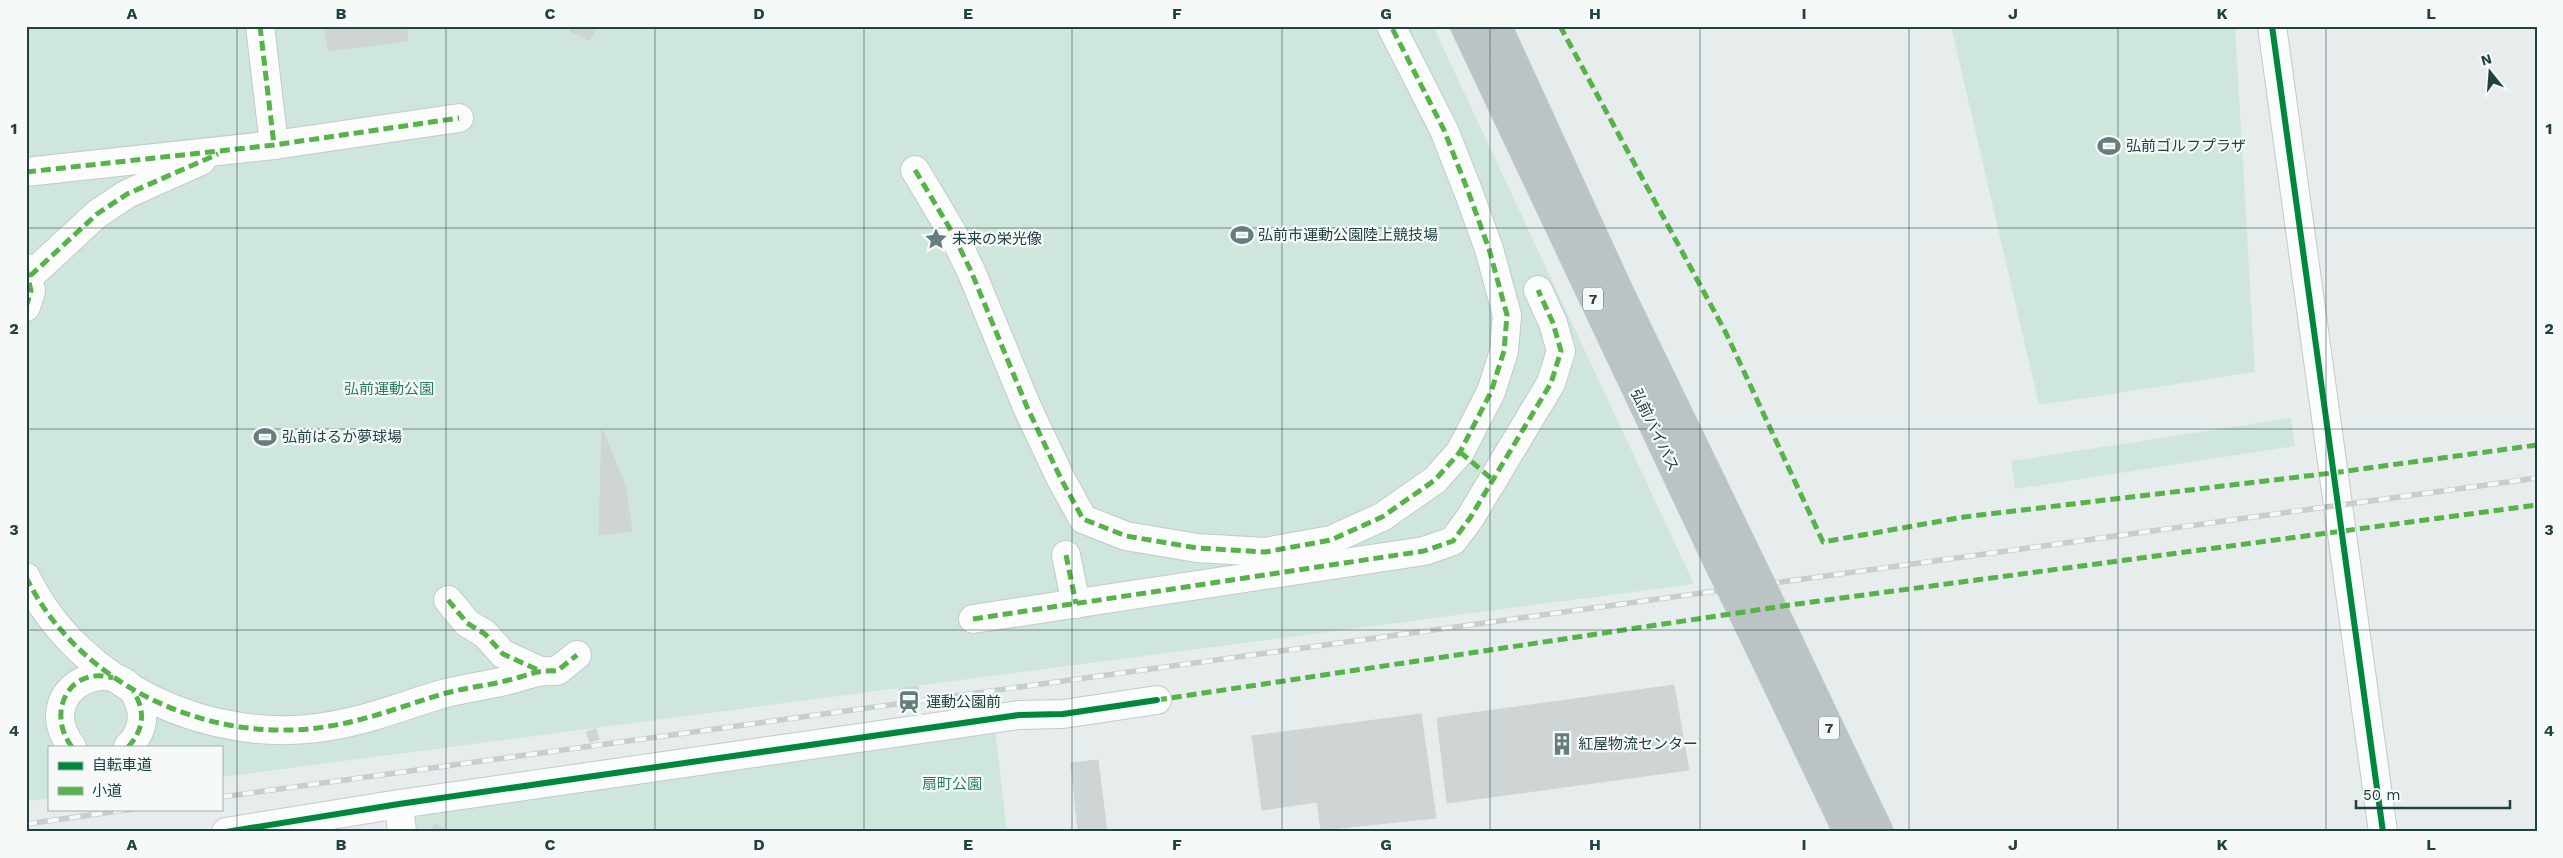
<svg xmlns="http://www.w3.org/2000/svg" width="2563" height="858" viewBox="0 0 2563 858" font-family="'Work Sans','Noto Sans JP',sans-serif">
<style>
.green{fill:#cfe6dd}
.building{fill:#cfd5d4;stroke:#cfd5d5}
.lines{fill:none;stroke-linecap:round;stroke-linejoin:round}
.minor-casing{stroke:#c4c9c9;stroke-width:30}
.highway-casing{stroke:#c1cbcb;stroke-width:30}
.minor{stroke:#fbfcfc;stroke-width:28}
.highway{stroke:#bbc3c4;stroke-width:28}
.rail-casing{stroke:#c8cdcd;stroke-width:5.5}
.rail{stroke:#f5faf9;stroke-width:4;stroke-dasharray:11;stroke-linecap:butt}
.highway-bridge-casing{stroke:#c1cbcb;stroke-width:30;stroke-linecap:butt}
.highway-bridge{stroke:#bbc3c4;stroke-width:28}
.quiet{stroke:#55b347;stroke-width:5;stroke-dasharray:10 5;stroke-linecap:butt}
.cycleway-casing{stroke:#f5faf9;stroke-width:9}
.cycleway{stroke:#00873e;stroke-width:6}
.grid{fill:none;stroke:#214142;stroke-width:1;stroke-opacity:0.55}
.labels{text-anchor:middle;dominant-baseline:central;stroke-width:4.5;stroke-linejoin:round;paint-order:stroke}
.shield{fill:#f5faf9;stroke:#617879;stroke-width:1}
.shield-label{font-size:14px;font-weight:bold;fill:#214142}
.poi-label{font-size:15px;fill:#214142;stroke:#f5faf9;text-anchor:start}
.park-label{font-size:15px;fill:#277d62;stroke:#f5faf9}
.street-label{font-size:15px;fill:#214142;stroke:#f5faf9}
.neatline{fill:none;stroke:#214142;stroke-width:2}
.grid-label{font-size:16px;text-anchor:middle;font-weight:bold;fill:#214142}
</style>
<rect width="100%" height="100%" fill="#e7ecec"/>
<!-- green -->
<g class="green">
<path d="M26 26H1433L1694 584 221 777V747H49V799L26 801Z"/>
<path d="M1951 26H2235L2255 372 2039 405Z"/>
<path d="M2291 418 2295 446 2015 489 2011 461Z"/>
<path d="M995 729 1007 832H412L410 812Z"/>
</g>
<!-- building -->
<g class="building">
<path d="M324 26H406L408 41 328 51Z"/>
<path d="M572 26H597L589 41 570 31Z"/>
<path d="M602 429 626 487 632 531 599 535Z"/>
<path d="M1674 685 1689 770 1447 803 1437 718Z"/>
<path d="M918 686 919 693 900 696 899 689Z"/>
<path d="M1421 714 1436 818 1321 830 1317 802 1262 810 1252 736Z"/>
<path d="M596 729 599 739 590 742 586 732Z"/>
<path d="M1098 760 1107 832H1078L1071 763Z"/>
<path d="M435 824 453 832H430Z"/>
</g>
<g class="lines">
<defs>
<g id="minor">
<path d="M260 26 274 145"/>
<path d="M2272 26 2383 832"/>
<path d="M915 170 952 232 971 271 1027 407 1061 479 1083 519 1126 536 1197 548 1265 552 1331 540 1382 517 1435 480 1460 452 1491 392 1504 351 1507 315 1489 249 1468 191 1444 130 1391 26"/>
<path d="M26 172 274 145 459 118"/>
<path d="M26 268 31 291 26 307"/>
<path d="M30 276 97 214 127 194 201 161"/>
<path d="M1066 555 1076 604"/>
<path d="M26 577C79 686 212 747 330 726 368 720 403 706 439 695 462 688 486 686 509 680 530 675 534 670 557 671L577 655"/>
<path d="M448 600 467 623 485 634 503 654 538 670"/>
<path d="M973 619 1424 551 1453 541 1470 518 1551 383 1561 351 1553 323 1538 290"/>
<path d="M72 747C27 688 122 645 140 705 145 721 140 735 128 747"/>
<path d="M399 804 402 832"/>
<path d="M226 832 399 804 1019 715 1063 714 1157 700"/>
</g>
<g id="highway">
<path d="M1465 26 1722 570"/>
<path d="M1497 26 1621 296 1751 564"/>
<path d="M1780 624 1879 832"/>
<path d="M1750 627 1848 832"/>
</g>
</defs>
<!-- minor casing -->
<use href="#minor" class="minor-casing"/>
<!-- highway casing -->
<use href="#highway" class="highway-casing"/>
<!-- minor -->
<use href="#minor" class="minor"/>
<!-- highway -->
<use href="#highway" class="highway"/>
<defs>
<g id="rail">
<path d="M221 797 2537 478"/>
<path d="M26 824 133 809"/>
</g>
</defs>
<!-- rail casing -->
<use href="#rail" class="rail-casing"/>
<!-- rail -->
<use href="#rail" class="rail"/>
<defs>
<g id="highway-bridge">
<path d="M1751 564 1780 624"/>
<path d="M1722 570 1750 627"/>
</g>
</defs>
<!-- highway-bridge casing -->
<use href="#highway-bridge" class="highway-bridge-casing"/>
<!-- highway-bridge -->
<use href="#highway-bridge" class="highway-bridge"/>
<!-- quiet -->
<g class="quiet">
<path d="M260 26 274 145"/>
<path d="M1560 26 1726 333 1823 542 1964 517 2332 473 2537 445"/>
<path d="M915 170 952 232 971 271 1027 407 1061 479 1083 519 1126 536 1197 548 1265 552 1331 540 1382 517 1435 480 1460 452 1491 392 1504 351 1507 315 1489 249 1468 191 1444 130 1391 26"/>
<path d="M26 172 274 145 459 118"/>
<path d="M26 268 31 291 26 307"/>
<path d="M30 276 97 214 127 194 218 154"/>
<path d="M1460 452 1493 480"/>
<path d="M1066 555 1076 604"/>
<path d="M26 577C79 686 212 747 330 726 368 720 403 706 439 695 462 688 486 686 509 680 530 675 534 670 557 671L577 655"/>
<path d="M448 600 467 623 485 634 503 654 538 670"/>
<path d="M973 619 1424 551 1453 541 1470 518 1551 383 1561 351 1553 323 1538 290"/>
<path d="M1157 700 1797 604 2537 505"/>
<path d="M72 747C45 712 70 665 113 678"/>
<path d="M128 747C144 730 146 710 133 691"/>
</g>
<defs>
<g id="cycleway">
<path d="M2272 26 2383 832"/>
<path d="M226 832 399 804 1019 715 1063 714 1157 700"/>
</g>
</defs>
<!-- cycleway casing -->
<use href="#cycleway" class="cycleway-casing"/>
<!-- cycleway -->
<use href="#cycleway" class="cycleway"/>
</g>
<!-- grid -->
<path class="grid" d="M237 26V832M446 26V832M655 26V832M864 26V832M1072 26V832M1282 26V832M1490 26V832M1700 26V832M1909 26V832M2118 26V832M2326 26V832M26 228H2537M26 429H2537M26 630H2537"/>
<!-- icons -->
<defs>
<symbol id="stadium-bare" viewBox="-9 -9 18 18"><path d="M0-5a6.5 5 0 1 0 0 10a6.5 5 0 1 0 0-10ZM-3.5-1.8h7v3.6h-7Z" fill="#667d7e" stroke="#f5faf9" stroke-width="2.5" paint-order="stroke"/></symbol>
<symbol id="sight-bare" viewBox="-9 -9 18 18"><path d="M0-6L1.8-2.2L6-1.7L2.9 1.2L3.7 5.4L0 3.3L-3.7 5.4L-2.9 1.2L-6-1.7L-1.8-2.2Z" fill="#667d7e" stroke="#f5faf9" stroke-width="2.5" paint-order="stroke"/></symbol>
<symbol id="station-bare" viewBox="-9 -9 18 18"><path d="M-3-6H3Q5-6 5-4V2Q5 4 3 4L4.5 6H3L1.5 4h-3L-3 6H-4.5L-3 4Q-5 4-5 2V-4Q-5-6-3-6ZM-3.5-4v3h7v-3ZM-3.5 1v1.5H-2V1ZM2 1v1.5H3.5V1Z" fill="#667d7e" stroke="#f5faf9" stroke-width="2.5" paint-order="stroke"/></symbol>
<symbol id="building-bare" viewBox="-9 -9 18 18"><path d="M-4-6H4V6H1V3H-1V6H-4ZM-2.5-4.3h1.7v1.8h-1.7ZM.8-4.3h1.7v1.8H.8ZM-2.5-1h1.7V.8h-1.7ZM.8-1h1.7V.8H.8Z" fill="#667d7e" stroke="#f5faf9" stroke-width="2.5" paint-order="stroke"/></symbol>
</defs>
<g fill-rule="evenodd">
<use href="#stadium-bare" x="2093" y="130" width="32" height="32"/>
<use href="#stadium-bare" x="1226" y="219" width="32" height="32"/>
<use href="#sight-bare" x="920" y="223" width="32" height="32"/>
<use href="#stadium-bare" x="249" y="421" width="32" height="32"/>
<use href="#station-bare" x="893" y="686" width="32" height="32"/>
<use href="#building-bare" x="1546" y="728" width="32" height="32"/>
</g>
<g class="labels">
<!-- shield labels -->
<g class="shield">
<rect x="1583" y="287.5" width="20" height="23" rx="4"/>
<rect x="1819" y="716.5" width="20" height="23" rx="4"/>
</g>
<g class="shield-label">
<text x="1593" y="299">7</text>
<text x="1829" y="728">7</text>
</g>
<!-- poi labels -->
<g class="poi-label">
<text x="2126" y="146">弘前ゴルフプラザ</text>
<text x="1258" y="235">弘前市運動公園陸上競技場</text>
<text x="952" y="239">未来の栄光像</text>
<text x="282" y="437">弘前はるか夢球場</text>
<text x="926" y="702">運動公園前</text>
<text x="1578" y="744">紅屋物流センター</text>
</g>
<!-- park labels -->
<g class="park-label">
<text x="389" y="389">弘前運動公園</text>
<text x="952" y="784">扇町公園</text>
</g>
<!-- street labels -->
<g class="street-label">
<text transform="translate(1655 430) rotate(64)">弘前バイパス</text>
</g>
</g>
<!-- border -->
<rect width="2563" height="858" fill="none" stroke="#f5faf9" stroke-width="55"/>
<!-- legend -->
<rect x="48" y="746" width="175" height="65" fill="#f5faf9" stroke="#a0b0b0"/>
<rect x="58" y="762" width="25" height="8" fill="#00873e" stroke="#a0b0b0"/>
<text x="92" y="770" font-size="15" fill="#214142">自転車道</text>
<rect x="58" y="787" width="25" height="8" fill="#55b347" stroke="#a0b0b0"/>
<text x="92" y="796" font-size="15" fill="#214142">小道</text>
<!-- north arrow -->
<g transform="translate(2490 72) rotate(343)" stroke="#f5faf9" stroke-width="4" paint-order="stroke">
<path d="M0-4L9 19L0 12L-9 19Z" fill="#214142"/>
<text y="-8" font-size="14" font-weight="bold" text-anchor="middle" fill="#214142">N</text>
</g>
<!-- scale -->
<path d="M2356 800v8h154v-8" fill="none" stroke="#214142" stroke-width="2.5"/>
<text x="2363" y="800" font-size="15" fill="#214142" stroke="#f5faf9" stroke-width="4" paint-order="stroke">50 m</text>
<rect x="28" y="28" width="2508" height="802" class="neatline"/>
<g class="grid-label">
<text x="132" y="19">A</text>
<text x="341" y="19">B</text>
<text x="550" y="19">C</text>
<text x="759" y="19">D</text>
<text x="968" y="19">E</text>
<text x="1177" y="19">F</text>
<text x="1386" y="19">G</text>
<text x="1595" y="19">H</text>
<text x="1804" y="19">I</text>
<text x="2013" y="19">J</text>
<text x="2222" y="19">K</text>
<text x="2431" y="19">L</text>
<text x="14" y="134">1</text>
<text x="2549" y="134">1</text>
<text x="14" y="334">2</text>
<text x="2549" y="334">2</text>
<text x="14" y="535">3</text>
<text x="2549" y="535">3</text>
<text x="14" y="736">4</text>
<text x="2549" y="736">4</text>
<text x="132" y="850">A</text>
<text x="341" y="850">B</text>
<text x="550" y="850">C</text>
<text x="759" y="850">D</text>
<text x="968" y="850">E</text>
<text x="1177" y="850">F</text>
<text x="1386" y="850">G</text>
<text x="1595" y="850">H</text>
<text x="1804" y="850">I</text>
<text x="2013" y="850">J</text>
<text x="2222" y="850">K</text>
<text x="2431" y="850">L</text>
</g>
</svg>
